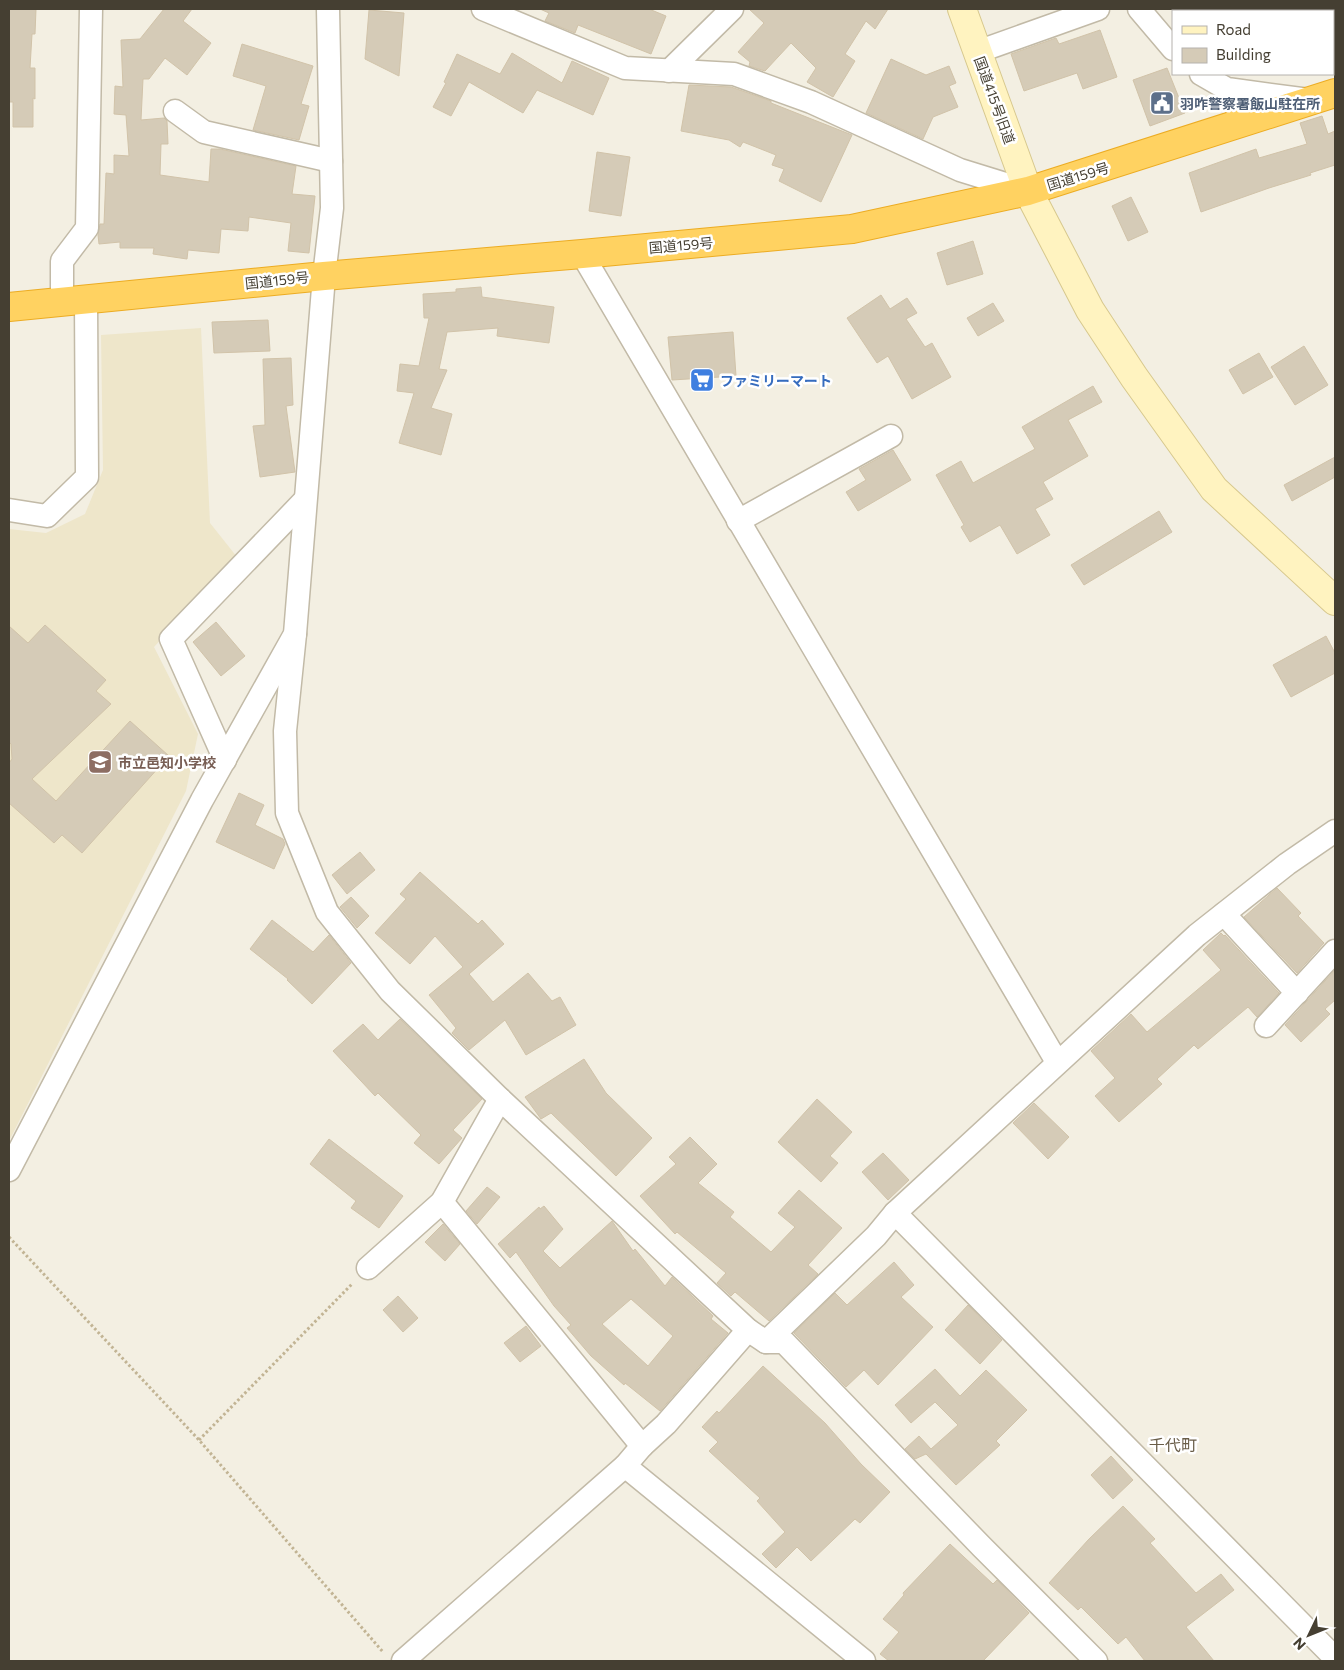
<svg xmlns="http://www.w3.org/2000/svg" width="1344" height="1670" viewBox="0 0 1344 1670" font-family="Commissioner,'Noto Sans JP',sans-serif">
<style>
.education{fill:#eee6ca}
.building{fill:#d5cbb7;stroke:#d1c3a9;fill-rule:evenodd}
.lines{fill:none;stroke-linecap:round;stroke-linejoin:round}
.street-casing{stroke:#c2baa7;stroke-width:25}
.secondary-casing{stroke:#d7c88d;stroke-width:30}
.highway-casing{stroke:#ecac23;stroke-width:30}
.path{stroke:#c2b494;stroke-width:3;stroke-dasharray:2.5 2.5;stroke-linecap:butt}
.street{stroke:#fff;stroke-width:22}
.secondary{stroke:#fff3c0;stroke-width:28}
.highway{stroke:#ffd261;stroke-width:28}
.labels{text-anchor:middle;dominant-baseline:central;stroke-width:5;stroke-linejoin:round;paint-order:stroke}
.street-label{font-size:14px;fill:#453f32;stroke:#fff}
.service-label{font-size:14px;font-weight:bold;fill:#4e5e75;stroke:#fff;text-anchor:start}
.shop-label{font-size:14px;font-weight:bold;fill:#366cbe;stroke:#fff;text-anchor:start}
.education-label{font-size:14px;font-weight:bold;fill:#785e54;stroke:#fff;text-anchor:start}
.quarter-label{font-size:16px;fill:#695d48;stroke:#fff}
</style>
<rect width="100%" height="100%" fill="#f3efe2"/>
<!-- education -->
<path class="education" d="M201 328 210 523 237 557 154 647 198 734 186 791 9 1141V529L46 533 85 514 103 470 101 335Z"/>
<!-- building -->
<g class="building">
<path d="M9 9H36L35 34H32L30 68H35V99L33 98V127H13V102H9Z"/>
<path d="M164 9H192L183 21 211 43 187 75 165 58 149 79H143L141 120 164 118 167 121 168 144H161L160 175 209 182 211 149H220L296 166 292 194 315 196 309 253 288 251 291 223 249 217 248 231 221 229 219 253 188 250 187 259 153 254 154 248H120V242L99 244 98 235 100 224H104L106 173 114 174V155L129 156 126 115 114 114 115 86 123 87 121 40 140 39Z"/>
<path d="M540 9H649L666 16 651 54 578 25 575 33 545 21 549 13Z"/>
<path d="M749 9H888L875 29 866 21 845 54 855 61 833 97 807 82 816 68 791 43 765 71 749 66 750 62 738 52 764 23Z"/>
<path d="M369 10 404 13 399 76 365 59Z"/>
<path d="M1100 30 1117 77 1083 89 1077 73 1024 91 1011 54 1056 38 1059 44Z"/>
<path d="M242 44 313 66 301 104 309 106 299 140 253 130 266 86 233 76Z"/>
<path d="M512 53 562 83 572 61 609 78 593 115 537 90 523 113 469 82 451 116 433 107 446 83 444 82 457 54 500 74Z"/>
<path d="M891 59 926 75 949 66 956 83 949 86 958 107 933 117 923 139 866 113Z"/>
<path d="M1167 68 1185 113 1150 126 1133 80Z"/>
<path d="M689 85 731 87 771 101V103L852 135 821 202 779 181 784 169 772 165 776 155 743 142 740 147 729 140 681 131Z"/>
<path d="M1322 116 1328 134 1335 131V165L1310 173 1311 175 1269 188 1201 212 1189 173 1256 149 1259 158 1307 144 1300 123Z"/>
<path d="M597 152 630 157 621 216 589 211Z"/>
<path d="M1131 197 1148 232 1128 241 1112 206Z"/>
<path d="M973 241 983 274 947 285 937 253Z"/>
<path d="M481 287 482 297 554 307 549 343 497 336 498 328 447 332 439 369 447 370 431 408 452 414 441 455 399 443 414 393 397 391 400 364 419 366 429 318H424L423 294 456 292V289Z"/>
<path d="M881 295 890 309 907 298 917 313 906 319 925 347 932 343 951 377 912 399 888 356 877 363 847 318Z"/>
<path d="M993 303 1004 321 978 336 967 318Z"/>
<path d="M268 320 270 351 214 353 212 322Z"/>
<path d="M733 332 736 376 672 380 668 337Z"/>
<path d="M1304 346 1328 385 1295 405 1271 367Z"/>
<path d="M1259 353 1273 377 1243 394 1229 370Z"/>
<path d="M291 358 293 405 286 406 295 472 260 477 253 426 265 425 263 359Z"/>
<path d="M1093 386 1102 402 1068 420 1088 456 1043 482 1053 499 1035 509 1050 535 1017 554 1000 525 970 542 961 527 964 525 936 475 961 461 973 483 1035 449 1022 427Z"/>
<path d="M893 450 911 480 858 511 846 492 866 480 859 469Z"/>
<path d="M1335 457V477L1292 501 1284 485Z"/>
<path d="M1159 511 1172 532 1084 585 1071 565Z"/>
<path d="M216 622 245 656 221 676 193 642Z"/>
<path d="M45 625 106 680 96 691 111 704 32 779 56 801 130 721 169 756 82 853 62 835 54 843 9 803V763L12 759 11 744 9 742V626L28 643Z"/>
<path d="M1326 636 1335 653V673L1291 697 1273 665Z"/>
<path d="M239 793 264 805 255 825 283 839 285 844 274 869 216 842Z"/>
<path d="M360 852 375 870 347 894 332 875Z"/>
<path d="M420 872 478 924 482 920 504 944 469 974 493 1002 528 973 552 1001 560 997 576 1025 526 1055 505 1020 469 1050 452 1033 456 1028 429 995 463 967 435 936 410 964 375 933 406 899 400 894Z"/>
<path d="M1277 888 1301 913 1298 916 1324 943 1297 973 1244 917Z"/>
<path d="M351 897 369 916 357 928 340 907Z"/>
<path d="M272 920 313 952 329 935 351 963 312 1004 287 980 288 979 250 949Z"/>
<path d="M1221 933 1224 936 1225 935 1279 993 1257 1017 1248 1007 1198 1049 1194 1045 1157 1079 1162 1084 1119 1122 1095 1096 1115 1078 1091 1051 1131 1014 1147 1032 1221 970 1203 950Z"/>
<path d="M1335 970V1000L1325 1009 1330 1014 1301 1042 1285 1025Z"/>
<path d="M400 1019 482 1099 453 1130 462 1138 439 1164 414 1143 421 1135 378 1093 375 1096 333 1051 363 1024 378 1040Z"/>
<path d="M584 1059 606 1093 652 1138 616 1176 551 1113 541 1119 525 1097Z"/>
<path d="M817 1099 852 1132 830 1156 838 1163 821 1182 778 1142Z"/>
<path d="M1034 1103 1069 1137 1048 1159 1013 1123Z"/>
<path d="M690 1137 717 1164 698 1183 734 1212 730 1217 771 1252 795 1227 778 1213 799 1190 842 1228 808 1265 818 1274 769 1321 735 1292 731 1296 717 1283 726 1273 677 1232 675 1234 640 1196 676 1164 669 1157Z"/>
<path d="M329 1139 403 1196 379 1228 351 1208 356 1201 310 1164Z"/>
<path d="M883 1153 909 1180 888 1200 862 1172Z"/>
<path d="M487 1187 500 1197 477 1224 466 1211Z"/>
<path d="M544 1206 563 1229 543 1251 560 1268 612 1221 633 1251 635 1249 665 1286 672 1277 713 1316 711 1319 728 1333 660 1411 625 1383 624 1385 591 1356 567 1328 571 1325 554 1306 516 1252 510 1258 498 1244 539 1207 540 1209ZM631 1299 673 1336 648 1366 602 1324Z"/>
<path d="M443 1224 460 1244 445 1261 425 1242Z"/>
<path d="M894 1262 914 1285 901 1297 933 1327 878 1385 864 1370 846 1387 794 1333 835 1293 847 1305Z"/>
<path d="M398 1296 418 1318 403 1332 383 1310Z"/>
<path d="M968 1305 1002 1340 980 1364 945 1330Z"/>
<path d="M526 1326 541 1346 520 1362 504 1343Z"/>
<path d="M763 1366 825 1423 861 1464 890 1492 860 1523 855 1519 811 1561 797 1547 776 1568 762 1554 785 1532 757 1501 760 1498 709 1451 718 1442 702 1427 717 1411 719 1413Z"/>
<path d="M935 1369 960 1396 986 1370 1027 1410 996 1441 1000 1445 956 1485 926 1454 915 1459 905 1449 919 1436 931 1449 958 1425 935 1402 911 1423 895 1405Z"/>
<path d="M1111 1456 1133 1480 1113 1499 1091 1475Z"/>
<path d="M1123 1506 1155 1539 1150 1543 1196 1593 1221 1574 1234 1590 1186 1627 1214 1661H1145L1126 1637 1118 1644 1081 1607 1078 1610 1049 1583 1089 1539Z"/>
<path d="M950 1544 993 1584 997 1580 1029 1613 983 1661H889L880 1654 899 1632 883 1619 904 1595 903 1593Z"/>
</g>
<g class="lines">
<defs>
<g id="street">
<path d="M483 9 625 68 734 74 811 102 960 170 1028 191"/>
<path d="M1139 9 1173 49"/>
<path d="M977 52 1098 9"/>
<path d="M669 71 732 9"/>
<path d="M1201 74 1227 89 1309 100"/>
<path d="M175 111 204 132 331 161"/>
<path d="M582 254 1057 1062"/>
<path d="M62 302V261L87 228 91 9"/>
<path d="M9 510 47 516 87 477 86 300"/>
<path d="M738 521 891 436"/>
<path d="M295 634 285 731 287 813 327 912 390 991 500 1099 748 1330 766 1342H784L982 1547 1096 1661"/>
<path d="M225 760 171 639 305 500"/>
<path d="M1224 914 1297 993"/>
<path d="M1266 1026 1335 951"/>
<path d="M9 1170 202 800 295 634 324 276 332 208 328 9"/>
<path d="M442 1202 642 1446"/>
<path d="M895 1213 1335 1658"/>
<path d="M368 1268 442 1202 500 1099"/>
<path d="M748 1330 666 1424 642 1446 625 1466 864 1661"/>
<path d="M766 1342 876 1236 895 1213 1197 935 1287 864 1335 831"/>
<path d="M403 1661 625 1466"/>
</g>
<path id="secondary" d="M962 9 1028 191 1090 310 1134 377 1214 489 1335 601"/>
<path id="highway" d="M9 307 324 276 582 254 852 229 1028 191 1335 93"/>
</defs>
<!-- street casing -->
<use href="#street" class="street-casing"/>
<!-- secondary casing -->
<use href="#secondary" class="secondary-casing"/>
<!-- highway casing -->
<use href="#highway" class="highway-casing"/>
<!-- path -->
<g class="path">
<path d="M9 1237 199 1440 383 1652"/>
<path d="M199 1440 353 1283"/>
</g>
<!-- street -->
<use href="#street" class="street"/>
<!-- secondary -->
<use href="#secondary" class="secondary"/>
<!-- highway -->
<use href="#highway" class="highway"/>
</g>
<!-- icons -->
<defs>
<symbol id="civic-square" viewBox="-11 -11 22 22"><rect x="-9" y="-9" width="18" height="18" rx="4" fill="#5c6f8a" stroke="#fff"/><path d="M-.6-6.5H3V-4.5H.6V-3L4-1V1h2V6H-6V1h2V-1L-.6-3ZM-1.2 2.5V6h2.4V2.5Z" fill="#fff"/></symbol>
<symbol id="supermarket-square" viewBox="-11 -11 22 22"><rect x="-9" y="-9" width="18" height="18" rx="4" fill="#3f7fe0" stroke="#fff"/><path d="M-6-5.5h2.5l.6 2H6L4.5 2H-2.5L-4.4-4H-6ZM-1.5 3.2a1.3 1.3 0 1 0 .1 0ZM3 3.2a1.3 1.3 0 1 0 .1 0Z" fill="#fff"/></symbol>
<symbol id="school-square" viewBox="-11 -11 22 22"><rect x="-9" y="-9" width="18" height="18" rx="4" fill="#8d6e63" stroke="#fff"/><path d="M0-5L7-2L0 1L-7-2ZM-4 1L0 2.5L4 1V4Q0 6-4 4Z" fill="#fff"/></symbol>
</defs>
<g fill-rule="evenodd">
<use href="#civic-square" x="1148" y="89" width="28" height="28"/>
<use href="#supermarket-square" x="688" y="366" width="28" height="28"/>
<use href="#school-square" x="86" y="748" width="28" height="28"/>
</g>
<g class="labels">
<!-- street labels -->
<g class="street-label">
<text transform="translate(995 100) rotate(70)">国道415号旧道</text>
<text transform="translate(1078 176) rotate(-17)">国道159号</text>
<text transform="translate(681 245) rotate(-5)">国道159号</text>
<text transform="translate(277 280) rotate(-6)">国道159号</text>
</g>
<!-- service labels -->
<g class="service-label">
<text x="1180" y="103">羽咋警察署飯山駐在所</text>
</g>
<!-- shop labels -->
<g class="shop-label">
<text x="720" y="380">ファミリーマート</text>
</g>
<!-- education labels -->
<g class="education-label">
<text x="118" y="762">市立邑知小学校</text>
</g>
<!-- quarter labels -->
<g class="quarter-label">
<text x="1173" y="1444">千代町</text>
</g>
</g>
<!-- border -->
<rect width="1344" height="1670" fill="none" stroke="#453f32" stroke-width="20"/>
<!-- legend -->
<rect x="1172" y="10" width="162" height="65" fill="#ffffff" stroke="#b5b2ad"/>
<rect x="1182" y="26" width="25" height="8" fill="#fff3c0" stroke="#b5b2ad"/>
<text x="1216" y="35" font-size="15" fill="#453f32">Road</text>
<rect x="1182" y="48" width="25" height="15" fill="#d5cbb7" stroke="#b5b2ad"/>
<text x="1216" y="60" font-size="15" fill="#453f32">Building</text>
<!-- north arrow -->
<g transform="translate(1309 1635) rotate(227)" stroke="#ffffff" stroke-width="4" paint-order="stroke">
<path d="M0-4L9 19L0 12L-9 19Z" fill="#453f32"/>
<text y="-8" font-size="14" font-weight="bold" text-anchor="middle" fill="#453f32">N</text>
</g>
</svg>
